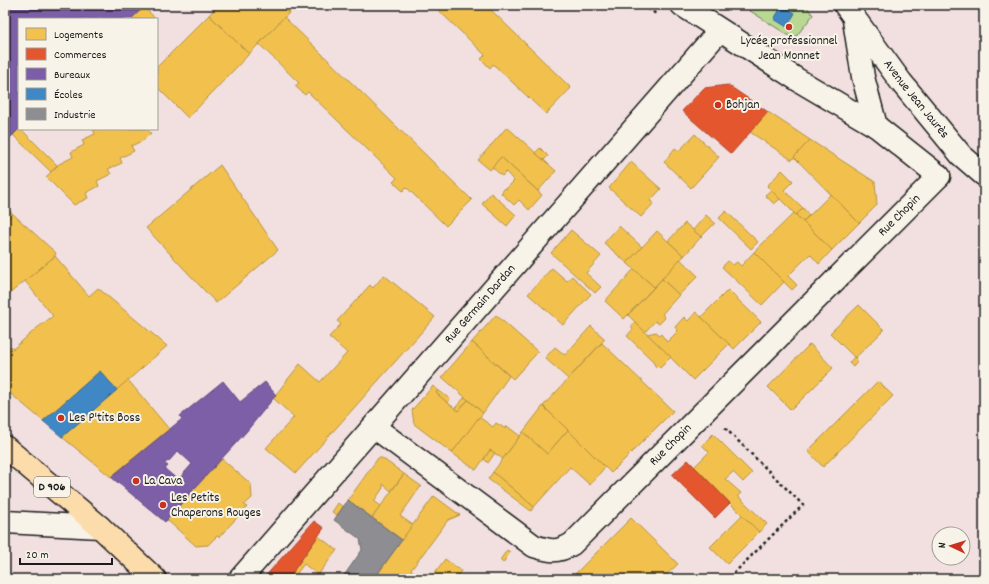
<svg xmlns="http://www.w3.org/2000/svg" width="989" height="584" viewBox="0 0 989 584" font-family="Dekko,sans-serif">
<style>
.green{fill:#b9d992;stroke:#6a7a57}
.homes{fill:#f2c14e;stroke:#b2903f}
.shops{fill:#e4572e;stroke:#a84529}
.offices{fill:#7b5ea7;stroke:#5e4a7d;fill-rule:evenodd}
.schools{fill:#3f88c5;stroke:#346892}
.industry{fill:#8d8d92;stroke:#6b6b6f}
.lines{fill:none;stroke-linecap:round;stroke-linejoin:round}
.minor-casing{stroke:#1c1c1c;stroke-width:25}
.tertiary-casing{stroke:#1c1c1c;stroke-width:25}
.secondary-casing{stroke:#1c1c1c;stroke-width:25}
.primary-casing{stroke:#1c1c1c;stroke-width:25}
.path{stroke:#1c1c1c;stroke-width:2.5;stroke-dasharray:3 3;stroke-linecap:butt}
.minor{stroke:#f7f3e8;stroke-width:22}
.tertiary{stroke:#f7f3e8;stroke-width:22}
.secondary{stroke:#f7f3e8;stroke-width:22}
.primary{stroke:#fddcac;stroke-width:22}
.poi-dot{fill:#c8321e;stroke:#f7f3e8;stroke-width:1.5}
.labels{text-anchor:middle;dominant-baseline:central;stroke-width:4;stroke-linejoin:round;paint-order:stroke}
.shield{fill:#f7f3e8;stroke:#5e5c59;stroke-width:1}
.shield-label{font-size:12px;font-weight:bold;fill:#1c1c1c}
.poi-label{font-size:13px;fill:#1c1c1c;stroke:#f7f3e8;text-anchor:start}
.street-label{font-size:13px;fill:#1c1c1c;stroke:#f7f3e8}
</style>
<rect width="100%" height="100%" fill="#f2e0e1"/>
<filter id="ink" filterUnits="userSpaceOnUse"><feTurbulence type="fractalNoise" baseFrequency=".025" numOctaves="2"/><feDisplacementMap in="SourceGraphic" scale="8" xChannelSelector="R" yChannelSelector="G"/><feConvolveMatrix kernelMatrix="1 2 1 2 8 2 1 2 1" color-interpolation-filters="sRGB"/></filter>
<g filter="url(#ink)">
<!-- green -->
<path class="green" d="M741 5H805L813 15 794 39Z"/>
<!-- homes -->
<g class="homes">
<path d="M218 5H281L289 13 249 54 209 15Z"/>
<path d="M281 5H296L289 13Z"/>
<path d="M433 5H486L571 88 546 114 493 64 490 68 481 59 485 55Z"/>
<path d="M144 7 156 19H131Z"/>
<path d="M209 15 249 54 188 118 157 87V67Z"/>
<path d="M284 17 472 200 446 226 406 187 403 191 393 182 397 178 308 92 305 95 295 86 299 83 259 44Z"/>
<path d="M768 112 810 140 792 160 750 132Z"/>
<path d="M507 127 556 171 538 191 501 157 490 170 478 160Z"/>
<path d="M19 129H21L57 165 51 172 13 135Z"/>
<path d="M93 129H146L151 133 144 140 131 146 134 151 120 158 122 163 108 169 111 174 97 181 99 186 86 193 88 198 74 205 46 177 59 164 73 157 71 152 84 145 82 140 95 134Z"/>
<path d="M695 134 719 157 691 188 664 162 675 148 679 151Z"/>
<path d="M810 140 875 182 877 205 859 223 794 157Z"/>
<path d="M540 148 548 156 544 160 535 153Z"/>
<path d="M501 157 542 195 529 210 519 200 514 205 501 193 505 188 506 189 514 181 506 172 502 176 492 167Z"/>
<path d="M631 162 661 189 650 201 654 203 641 217 609 188Z"/>
<path d="M220 165 278 250 216 303 146 228Z"/>
<path d="M782 170 793 181 784 190 803 208 796 215 767 186Z"/>
<path d="M771 190 780 199 774 204 765 195Z"/>
<path d="M491 193 516 215 507 226 482 204Z"/>
<path d="M831 194 859 223 832 250 803 222Z"/>
<path d="M5 207 13 214 5 221Z"/>
<path d="M803 208 809 215 803 222 796 215Z"/>
<path d="M726 211 758 242 751 249 719 218Z"/>
<path d="M794 213 832 250 819 264 810 254 788 276 797 285 792 290 754 252Z"/>
<path d="M13 214 56 253 55 255V256L8 295 5 292V221Z"/>
<path d="M706 215 715 223 701 237 693 230Z"/>
<path d="M685 223 701 237 684 256 668 241Z"/>
<path d="M619 226 642 247 627 263 604 243Z"/>
<path d="M571 230 601 256 586 273 601 287 595 293 551 253Z"/>
<path d="M657 231 684 256 654 287 627 263Z"/>
<path d="M754 252 784 282 762 305 722 267 728 261 733 265 737 262 741 266Z"/>
<path d="M55 256 89 296 98 288 167 346 117 390 100 371 43 421 5 389V354L11 346 13 349 37 328 53 316 25 281Z"/>
<path d="M680 259 698 276 679 295 662 279Z"/>
<path d="M552 268 567 281 572 276 591 294 563 325 528 294Z"/>
<path d="M634 269 654 287 624 319 605 301Z"/>
<path d="M384 275 435 317 296 473 266 448 294 417 273 398 300 364 320 382 347 353 329 337 341 324 337 321 338 320 370 285 373 288Z"/>
<path d="M662 279 679 295 662 314 665 318 659 324 655 321 645 332 628 315Z"/>
<path d="M728 290 761 322 734 349 701 317Z"/>
<path d="M859 305 884 330 855 358 830 333Z"/>
<path d="M696 312 729 344 693 380 647 334 656 332 660 335 661 334 667 342 678 331 675 327 684 317 688 321Z"/>
<path d="M496 315 538 352 513 379 472 342Z"/>
<path d="M635 322 671 357 660 368 658 366 656 367 653 362V361L627 336 633 329 631 327Z"/>
<path d="M591 326 605 339 568 379 545 358 555 347 565 355Z"/>
<path d="M472 342 509 376 483 413 442 377Z"/>
<path d="M602 343 673 411 611 473 543 406Z"/>
<path d="M810 344 833 368 791 410 768 387Z"/>
<path d="M854 357 858 361 853 367 849 363Z"/>
<path d="M128 380 169 429 111 477 62 437Z"/>
<path d="M878 381 893 396 823 467 808 451Z"/>
<path d="M433 386 438 390 436 393 458 411 468 400 483 413 452 453 414 424 412 410Z"/>
<path d="M438 390 450 399 448 403 436 393Z"/>
<path d="M465 397 468 400 458 411 455 408Z"/>
<path d="M543 406 568 430 547 454 523 432Z"/>
<path d="M479 417 493 427 496 423 506 429 507 426 520 436 503 459 490 450 476 470 452 453Z"/>
<path d="M568 430 605 467 590 485 570 467 534 507 493 472 523 432 547 454Z"/>
<path d="M713 434 752 473 743 482 733 472 725 479 741 493 738 496 767 524 759 532 694 467 709 452 702 445Z"/>
<path d="M490 450 495 453 488 463 484 459Z"/>
<path d="M378 458H382L404 474 391 491 383 484V488L374 501 381 506 372 518 348 500Z"/>
<path d="M222 459 251 484 252 498 244 505 247 507 219 537 217 536 208 545 196 546 167 520 194 489Z"/>
<path d="M493 472 534 507 531 511 488 479Z"/>
<path d="M404 474 421 486 400 516 413 525 402 540 372 518Z"/>
<path d="M434 496 460 515 448 520 411 570 417 575 420 574 426 579H388L378 572Z"/>
<path d="M338 503 343 507 337 515 332 512Z"/>
<path d="M742 515 759 532 727 564 710 547Z"/>
<path d="M631 518 678 564 666 575 663 579H570Z"/>
<path d="M318 536 337 550 318 575 304 564 297 573 305 579H289L294 571V570Z"/>
<path d="M507 550 510 552 503 563 500 560Z"/>
<path d="M445 559 461 571 455 579H430Z"/>
<path d="M378 572 388 579H374Z"/>
</g>
<!-- shops -->
<g class="shops">
<path d="M728 85 768 112 731 154 682 111 704 88Z"/>
<path d="M688 460 730 503 715 518 672 475Z"/>
<path d="M314 521 324 528 294 570V571L289 579H263Z"/>
</g>
<!-- offices -->
<g class="offices">
<path d="M5 5H146L131 19H19V129L5 143Z"/>
<path d="M223 381 240 402 265 382 276 395 246 432 194 489 165 522 111 477 182 419 180 416ZM178 451 192 464 178 480 165 469 168 466 164 463 169 461Z"/>
</g>
<!-- schools -->
<g class="schools">
<path d="M782 6 795 13 787 27 774 19Z"/>
<path d="M100 371 117 390 62 437 43 421Z"/>
</g>
<!-- industry -->
<path class="industry" d="M348 500 402 540 374 579H347L343 577 362 550 360 539 334 520Z"/>
<g class="lines">
<defs>
<g id="minor">
<path id="s1" d="M374 427 534 546C550 551 557 553 572 544L939 176"/>
<path d="M5 522 100 527"/>
<path id="s2" d="M240 579 720 30"/>
</g>
<path id="tertiary" d="M682 5 798 80 876 126"/>
<g id="secondary">
<path id="s3" d="M845 5 901 82 961 155 984 175"/>
<path d="M854 20 863 77 876 126 939 176"/>
</g>
<path id="primary" d="M5 447 100 527 155 579"/>
</defs>
<!-- minor casing -->
<use href="#minor" class="minor-casing"/>
<!-- tertiary casing -->
<use href="#tertiary" class="tertiary-casing"/>
<!-- secondary casing -->
<use href="#secondary" class="secondary-casing"/>
<!-- primary casing -->
<use href="#primary" class="primary-casing"/>
<!-- path -->
<g class="path">
<path d="M643 5 656 14"/>
<path d="M770 5 777 9"/>
<path d="M725 428 803 505 728 579"/>
</g>
<!-- minor -->
<use href="#minor" class="minor"/>
<!-- tertiary -->
<use href="#tertiary" class="tertiary"/>
<!-- secondary -->
<use href="#secondary" class="secondary"/>
<!-- primary -->
<use href="#primary" class="primary"/>
</g>
</g>
<!-- markers -->
<g class="poi-dot">
<circle cx="789" cy="27" r="4"/>
<circle cx="718" cy="105" r="4"/>
<circle cx="61" cy="418" r="4"/>
<circle cx="136" cy="481" r="4"/>
<circle cx="163" cy="505" r="4"/>
</g>
<g class="labels">
<!-- shield labels -->
<rect class="shield" x="34" y="477" width="36" height="20" rx="3"/>
<g class="shield-label">
<text x="52" y="487">D 906</text>
</g>
<!-- poi labels -->
<g class="poi-label">
<text x="789" y="41" text-anchor="middle">Lycée professionnel<tspan x="789" dy="15">Jean Monnet</tspan></text>
<text x="726" y="105">Bohjan</text>
<text x="69" y="418">Les P'tits Boss</text>
<text x="144" y="481">La Cava</text>
<text x="171" y="498">Les Petits<tspan x="171" dy="15">Chaperons Rouges</tspan></text>
</g>
<!-- street labels -->
<g class="street-label">
<text stroke="none"><textPath href="#s3" startOffset="118">Avenue Jean Jaurès</textPath></text>
<text stroke="none"><textPath href="#s1" startOffset="703">Rue Chopin</textPath></text>
<text stroke="none"><textPath href="#s2" startOffset="365">Rue Germain Dardan</textPath></text>
<text stroke="none"><textPath href="#s1" startOffset="379">Rue Chopin</textPath></text>
</g>
</g>
<!-- margin -->
<rect width="989" height="584" fill="none" stroke="#f7f3e8" stroke-width="20"/>
<rect x="10" y="10" width="969" height="564" fill="none" stroke="#1c1c1c" stroke-width="1.5" filter="url(#ink)"/>
<!-- legend -->
<rect x="18" y="18" width="140" height="112" fill="#f7f3e8" stroke="#9f9d96"/>
<rect x="26" y="28" width="20" height="12" fill="#f2c14e" stroke="#9f9d96"/>
<text x="54" y="38" font-size="12" fill="#1c1c1c">Logements</text>
<rect x="26" y="48" width="20" height="12" fill="#e4572e" stroke="#9f9d96"/>
<text x="54" y="58" font-size="12" fill="#1c1c1c">Commerces</text>
<rect x="26" y="68" width="20" height="12" fill="#7b5ea7" stroke="#9f9d96"/>
<text x="54" y="78" font-size="12" fill="#1c1c1c">Bureaux</text>
<rect x="26" y="88" width="20" height="12" fill="#3f88c5" stroke="#9f9d96"/>
<text x="54" y="98" font-size="12" fill="#1c1c1c">Écoles</text>
<rect x="26" y="108" width="20" height="12" fill="#8d8d92" stroke="#9f9d96"/>
<text x="54" y="118" font-size="12" fill="#1c1c1c">Industrie</text>
<!-- north arrow -->
<g transform="translate(951 546) rotate(274)"><circle r="19" fill="#f7f3e8" stroke="#9f9d96"/>
<path d="M0-3L7 15L0 10L-7 15Z" fill="#c8321e"/>
<text y="-6" font-size="11" font-weight="bold" text-anchor="middle" fill="#1c1c1c">N</text>
</g>
<!-- scale -->
<path d="M20 558v6h92v-6" fill="none" stroke="#1c1c1c" stroke-width="2"/>
<text x="26" y="558" font-size="12" fill="#1c1c1c" stroke="#f7f3e8" stroke-width="3" paint-order="stroke">20 m</text>
</svg>
